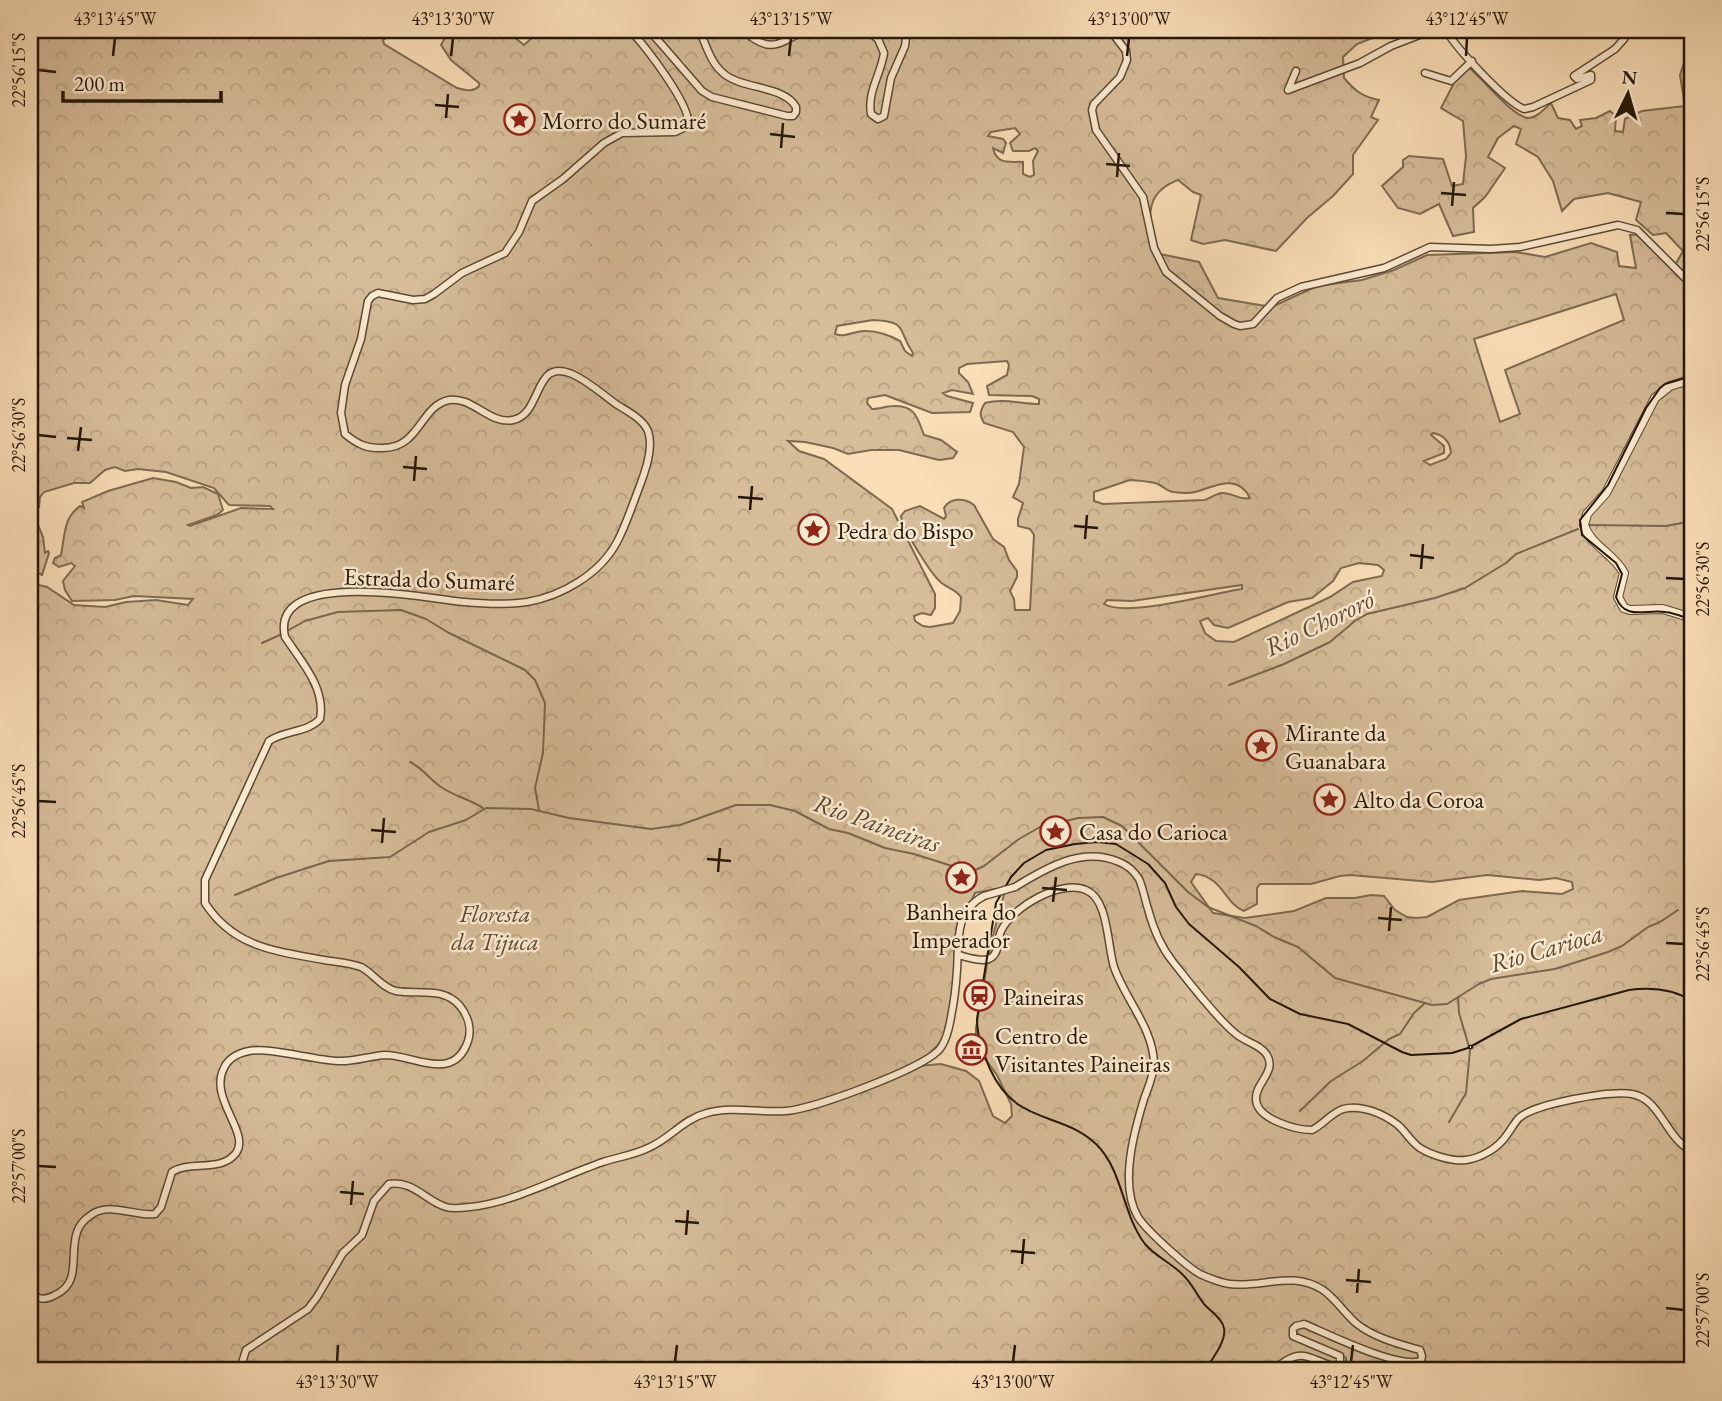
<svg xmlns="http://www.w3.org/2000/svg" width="1722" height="1401" viewBox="0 0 1722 1401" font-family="'EB Garamond',serif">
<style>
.forest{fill:url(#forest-crowns);stroke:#7e6a50;stroke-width:2;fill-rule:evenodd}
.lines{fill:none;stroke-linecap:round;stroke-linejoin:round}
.stream{stroke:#7a664c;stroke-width:2}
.minor-casing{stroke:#5a4932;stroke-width:9}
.tertiary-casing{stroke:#5a4932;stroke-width:10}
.minor{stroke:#fcead0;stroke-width:6}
.tertiary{stroke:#fcead0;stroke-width:8}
.tram{stroke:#251706;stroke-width:2}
.rail-casing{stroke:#251706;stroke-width:4.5}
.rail{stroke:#fcead0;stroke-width:2;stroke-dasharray:5;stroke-linecap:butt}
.minor-bridge-casing{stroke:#5a4932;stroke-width:9;stroke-linecap:butt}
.minor-bridge{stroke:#fcead0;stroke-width:6}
.ticks{fill:none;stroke:#251706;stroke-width:2.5}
.labels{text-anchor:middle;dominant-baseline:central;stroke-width:5;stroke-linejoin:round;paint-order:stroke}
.poi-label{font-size:24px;fill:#251706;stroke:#fcead0;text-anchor:start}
.street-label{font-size:24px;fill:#251706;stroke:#fcead0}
.park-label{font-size:24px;font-style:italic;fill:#5a4932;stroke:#fcead0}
.water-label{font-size:26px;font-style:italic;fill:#5d4b35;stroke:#fcead0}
.neatline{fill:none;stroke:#251706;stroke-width:2.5}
.ticks-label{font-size:18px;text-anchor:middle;fill:#251706}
</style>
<defs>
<pattern id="forest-crowns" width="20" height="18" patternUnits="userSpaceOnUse" patternTransform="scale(1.75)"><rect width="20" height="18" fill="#d6bc99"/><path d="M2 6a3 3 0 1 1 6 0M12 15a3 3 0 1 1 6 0" fill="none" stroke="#b8a182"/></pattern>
</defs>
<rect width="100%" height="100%" fill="#fadeb7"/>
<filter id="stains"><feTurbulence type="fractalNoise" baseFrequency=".00286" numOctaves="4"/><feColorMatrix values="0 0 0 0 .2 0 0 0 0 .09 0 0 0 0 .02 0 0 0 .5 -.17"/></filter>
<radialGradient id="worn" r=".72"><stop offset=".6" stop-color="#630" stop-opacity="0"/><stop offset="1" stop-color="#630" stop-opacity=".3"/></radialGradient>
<!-- forest -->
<g class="forest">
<path d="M30 30H399L383 40 384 44 457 88C466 90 472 93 479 86V83L451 60 441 45 446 36 461 30H505L524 45 541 30H1393L1357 44 1343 57 1344 78C1355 91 1363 97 1379 100L1371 117 1378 120 1353 155V174L1333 196 1307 218 1276 251 1225 240 1203 244 1191 240 1201 195 1193 192 1178 180C1142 193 1147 224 1160 254L1199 262 1218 298 1272 307 1317 286 1362 280 1394 270 1427 255 1516 252 1545 257 1591 243 1617 252 1619 266 1636 268 1630 235 1642 234 1675 265 1683 251 1666 233 1653 235 1636 220 1641 202 1608 193 1574 199 1562 211 1553 181 1538 157 1516 144 1521 129 1514 126 1498 138 1488 157 1505 168 1485 197 1473 208 1474 232 1453 236 1439 204 1420 214 1398 208 1382 186 1403 167V160L1409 156 1443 159 1452 186 1463 184 1466 156 1463 121 1441 108 1453 85 1451 82 1467 66C1482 77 1512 117 1528 118 1537 118 1545 108 1551 103L1558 118 1570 120 1576 129 1582 126 1580 120 1596 118 1610 111 1616 116 1615 131 1623 132 1625 119 1642 111 1685 106 1680 75 1688 51H1692V1371H1469L1457 1369 1449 1371H1378L1364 1364 1354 1371H1346V1358L1340 1354 1337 1364 1312 1361V1367L1315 1371H30V583L47 587 74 605 105 607 126 602 156 600 188 605 193 599 134 596 115 600 72 601 65 590 63 581 75 566 71 563 59 567 53 563 55 558 61 555C65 536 63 518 80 506L84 508 82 502 108 491 153 478 176 482 191 488 203 487 218 494 223 510 217 515 188 525 190 526 241 508 273 509 270 506 229 505 214 488 166 472 138 469 125 471 115 467 105 470 90 483H74L44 492 40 497 39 507H30ZM1015 128 1020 134 1010 143 1013 151H1029L1035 148 1038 151 1033 161 1034 175 1030 177 1023 174V162C1011 161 997 166 993 148L1003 153 1006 143 1003 139 988 136 991 132ZM1616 294 1624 320 1505 370 1520 414 1500 422 1474 339ZM873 320C910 322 896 329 913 353L912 356 905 351 900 341C887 334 872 329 857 332 848 334 844 337 835 334L837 326ZM1007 361 1009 365 1007 375 987 386 989 395 1032 396 1039 399V404C1021 404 1003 398 985 403 980 411 979 415 984 423L1013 432 1024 447 1019 484 1013 497 1023 503 1018 519V526L1030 529 1034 535 1030 610H1015L1014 599 1010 591 1017 577V571L1009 560 1004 547 993 539 974 505C965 498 950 497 944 508L946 516 944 519 920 506 905 511 901 516C903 529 932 577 943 584 950 589 956 590 961 597L960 611 953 623 930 627 923 626 915 621 914 616 922 613 931 615 935 608V594L892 509 824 459 799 451 788 441 805 442 833 448 848 454 871 450H899L939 460 953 458 957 452 941 440 924 435C918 420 916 405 894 406 886 406 880 409 872 409L867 403 868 398 885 395 932 413 970 412 973 403 947 396 943 393 952 390 973 394 968 382 959 373V368L967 364ZM1433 433C1444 435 1450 442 1451 453L1446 459 1430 465 1424 461 1444 453V446L1431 435ZM1130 480C1140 481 1149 481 1158 484 1164 487 1167 491 1173 492 1180 493 1189 494 1195 492 1214 487 1237 472 1250 498 1240 501 1232 492 1221 493 1216 494 1210 498 1205 500L1103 504 1094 501V492ZM1359 563 1378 565 1384 570 1382 576 1353 582 1330 597 1234 642 1216 641 1205 633 1200 621 1208 618 1214 625 1228 628 1288 602 1312 598 1333 581 1341 568ZM1242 585V589C1213 593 1127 618 1104 604L1107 600 1132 601ZM1196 874C1223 877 1225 904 1244 911L1257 904V888L1260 884H1311L1340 876 1350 875 1432 882 1487 875 1539 880 1556 878 1572 882 1573 889 1562 894 1522 891 1459 900 1427 917 1416 918 1407 917 1395 910 1384 896 1371 895 1355 898H1326L1294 911 1245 918 1213 913 1191 882ZM1006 887 990 947 976 1028V1042L979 1051 997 1075 1011 1104 1012 1116 1005 1123 993 1116 979 1081 966 1071 941 1064 917 1066 940 1043 950 1024 964 917 975 893Z"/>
<path d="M30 512 33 513 43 537 45 553 48 551 49 553 42 575 30 569Z"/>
</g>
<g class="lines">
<!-- stream -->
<g class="stream">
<path d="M1589 525 1666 526 1692 521"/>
<path d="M287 631 305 621 338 612 401 610 426 619 449 633 525 670 535 680 545 703 543 753 535 788 539 810"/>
<path d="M262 643 282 634"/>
<path d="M1229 685 1284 664 1330 642 1355 621 1367 614 1435 598 1465 588 1506 563 1516 554 1578 529"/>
<path d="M410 762C423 768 429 779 441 787 454 796 469 799 483 808"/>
<path d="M235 895 276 878 329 861 390 857 429 832 466 820 486 808 531 809 569 818 651 829 680 825 736 805H770L795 811 829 829 848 833 885 848 914 854 971 872 984 866 1019 839 1040 827 1078 818 1103 817 1122 826 1188 892 1208 907 1256 926 1274 937 1298 947 1335 978 1432 1005 1447 1004 1479 984 1491 979 1555 969 1608 952 1622 946 1648 927 1660 922 1678 910"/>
<path d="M1300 1111 1331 1081 1363 1061 1389 1039 1400 1034 1414 1013 1424 1004"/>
<path d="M1449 1122 1466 1093 1470 1050 1459 1013 1458 997"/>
</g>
<defs>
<g id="minor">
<path d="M649 30 702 91 712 97 787 116H793L796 112V107C784 85 742 90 723 73 710 62 706 44 699 30"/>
<path d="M743 30C769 54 778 45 805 30"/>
<path d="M866 30 878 39 884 53C881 74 867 92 871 114L878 119 884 116 891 78 905 46 907 30"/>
<path d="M1110 30 1126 51 1127 60 1120 77 1094 104 1092 110 1096 130 1143 197 1154 248 1166 272 1220 316 1234 324 1240 326 1253 324 1277 298 1301 287 1384 268 1430 247 1491 249 1520 247 1618 225 1637 230 1692 285"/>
<path d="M1446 30C1455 47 1506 102 1524 109L1533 107 1591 80V75L1577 79 1574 76 1615 49 1624 39 1625 30"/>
<path d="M1553 30H1558"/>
<path d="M1296 71 1288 90 1360 63 1391 46 1422 34 1439 30"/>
<path d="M1425 73 1451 81 1472 61"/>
<path d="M1015 887C1046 868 1082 846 1119 862 1127 865 1134 871 1139 879 1143 888 1145 900 1148 909 1153 928 1161 947 1173 962 1189 982 1217 1019 1236 1034 1245 1042 1260 1044 1267 1055 1277 1072 1255 1083 1256 1099 1256 1119 1296 1130 1312 1130 1324 1124 1331 1113 1343 1109 1361 1104 1384 1114 1398 1125 1406 1132 1411 1142 1420 1148 1431 1155 1453 1162 1466 1160 1481 1158 1498 1148 1506 1136 1511 1130 1514 1123 1519 1118 1534 1104 1610 1090 1632 1094 1661 1099 1665 1138 1692 1151"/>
<path d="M958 955C967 957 981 962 989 959 1000 954 997 940 1001 931 1012 907 1061 879 1086 890 1109 900 1107 945 1114 967 1125 999 1153 1028 1154 1063 1154 1075 1148 1088 1144 1099 1134 1132 1119 1185 1138 1217 1146 1230 1187 1267 1200 1274 1208 1278 1222 1283 1230 1284 1263 1288 1292 1270 1323 1290 1336 1299 1345 1314 1357 1324 1375 1338 1399 1344 1420 1350L1422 1356 1421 1361C1398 1369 1328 1334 1304 1324L1296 1326 1293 1329V1336L1340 1356V1365L1335 1367C1303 1356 1301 1347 1272 1371"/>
<path d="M30 1294C39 1300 46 1300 55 1295 82 1283 69 1255 77 1232 79 1226 85 1219 91 1215 109 1201 135 1217 155 1214L161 1207 172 1172C190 1160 221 1173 236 1153 251 1133 208 1098 224 1068 228 1059 238 1053 249 1051 270 1047 313 1060 338 1061 354 1062 369 1056 385 1055 414 1055 454 1083 468 1041 472 1029 468 1016 460 1006 443 986 417 995 396 991 382 988 373 973 361 967 350 963 336 962 324 960 276 951 234 948 205 903V880L269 741C285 730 307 733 320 719 326 688 301 661 285 637 269 566 430 599 464 602 485 604 506 605 527 602 562 596 600 574 617 542 626 525 632 506 639 488 645 472 654 448 648 431 643 419 627 411 616 404 602 394 588 381 572 374 533 357 543 414 513 420 490 425 472 396 449 400 420 406 420 448 383 448 367 449 357 444 345 434L341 413 345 385 361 339 368 301 372 296 378 293 413 300 425 299 434 294 462 273 505 253 519 232 532 201 563 179 604 143 622 133 675 132 688 126C693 107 644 45 630 30"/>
<path d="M245 1371 242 1363 246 1350 308 1309 317 1297 343 1253 362 1235 374 1201 389 1184C413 1180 426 1201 446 1207 456 1210 467 1207 478 1206 521 1199 562 1176 603 1162 618 1157 634 1155 648 1148 670 1139 683 1119 707 1113 733 1106 759 1113 786 1111 814 1109 918 1070 938 1051 946 1043 949 1029 951 1017 954 1002 956 986 957 970 959 942 954 911 984 896"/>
</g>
<path id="tertiary" d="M1692 379 1670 386 1655 398 1606 493 1587 514 1584 525C1590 545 1614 554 1624 573L1618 597 1624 608 1630 610 1663 609 1692 618"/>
</defs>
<!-- minor casing -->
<use href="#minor" class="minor-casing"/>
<!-- tertiary casing -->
<use href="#tertiary" class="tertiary-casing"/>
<!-- minor -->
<use href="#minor" class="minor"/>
<!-- tertiary -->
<use href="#tertiary" class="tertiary"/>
<!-- tram -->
<g class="tram">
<path d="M1692 376 1665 384 1660 388 1646 408 1608 485 1580 520 1582 535 1616 563 1622 574 1616 597C1625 621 1646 609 1665 612 1675 613 1683 617 1692 620"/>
<path d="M1205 1371C1211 1360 1227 1341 1224 1328 1222 1318 1210 1311 1204 1304 1196 1294 1192 1283 1182 1274 1171 1263 1155 1256 1145 1244 1122 1214 1123 1170 1096 1144 1059 1110 1016 1126 990 1069 983 1052 977 1037 977 1019L996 903 1011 877 1024 863 1046 850 1075 844 1097 842 1116 844 1148 864 1165 883 1176 907 1189 924 1239 967 1270 999 1300 1014 1348 1024 1402 1052 1411 1055 1452 1053 1468 1048 1521 1019 1629 990C1651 987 1673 989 1692 1001"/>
</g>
<defs>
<path id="rail" d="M1470 1047H1471"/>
</defs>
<!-- rail casing -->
<use href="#rail" class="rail-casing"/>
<!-- rail -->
<use href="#rail" class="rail"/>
<defs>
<path id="minor-bridge" d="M984 896 1015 887"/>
</defs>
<!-- minor-bridge casing -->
<use href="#minor-bridge" class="minor-bridge-casing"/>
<!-- minor-bridge -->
<use href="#minor-bridge" class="minor-bridge"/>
</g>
<!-- ticks -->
<path class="ticks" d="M113 56 115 38M451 56 453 38M789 56 791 38M1127 56 1129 38M1466 56 1467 38M38 70 56 72M435 105 459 107M446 118 448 94M770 134 795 137M781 148 783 123M1106 164 1130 166M1117 177 1119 153M1441 193 1466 195M1452 206 1454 182M1666 213 1684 214M38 435 56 437M67 438 92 440M78 451 81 427M403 467 427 469M414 481 416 456M738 497 763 499M750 510 752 486M1074 526 1098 528M1085 539 1087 515M1410 555 1434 558M1421 569 1423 544M1666 578 1684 579M38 801 56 802M371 830 396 832M382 843 384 818M707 859 731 861M718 872 720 848M1042 888 1067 890M1053 902 1056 877M1378 918 1402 920M1389 931 1391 907M1666 943 1684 944M38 1166 56 1167M340 1192 364 1194M351 1205 353 1181M675 1221 699 1223M686 1235 688 1210M1011 1251 1035 1253M1022 1264 1024 1239M1346 1280 1371 1282M1357 1293 1359 1269M1666 1308 1684 1310M337 1362 338 1345M675 1362 677 1345M1013 1362 1015 1345M1351 1362 1353 1345"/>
<!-- icons -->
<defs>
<symbol id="sight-ring" viewBox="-11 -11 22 22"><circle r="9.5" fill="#fcead0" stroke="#8f2418" stroke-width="1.5"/><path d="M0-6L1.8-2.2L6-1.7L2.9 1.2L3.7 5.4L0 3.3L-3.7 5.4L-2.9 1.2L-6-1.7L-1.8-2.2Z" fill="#8f2418"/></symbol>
<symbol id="station-ring" viewBox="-11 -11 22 22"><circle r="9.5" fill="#fcead0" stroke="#8f2418" stroke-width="1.5"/><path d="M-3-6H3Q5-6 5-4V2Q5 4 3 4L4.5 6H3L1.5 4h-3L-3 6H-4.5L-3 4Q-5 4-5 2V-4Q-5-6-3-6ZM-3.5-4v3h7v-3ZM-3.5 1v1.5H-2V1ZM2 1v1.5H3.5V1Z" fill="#8f2418"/></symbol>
<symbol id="museum-ring" viewBox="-11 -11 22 22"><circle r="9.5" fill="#fcead0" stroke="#8f2418" stroke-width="1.5"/><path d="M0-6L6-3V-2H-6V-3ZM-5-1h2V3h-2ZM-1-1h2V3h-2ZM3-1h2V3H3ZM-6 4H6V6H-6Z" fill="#8f2418"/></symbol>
</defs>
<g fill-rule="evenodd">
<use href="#sight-ring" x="502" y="102" width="35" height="35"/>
<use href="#sight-ring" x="796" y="512" width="35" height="35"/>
<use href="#sight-ring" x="1244" y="728" width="35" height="35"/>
<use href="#sight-ring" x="1312" y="782" width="35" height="35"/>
<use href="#sight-ring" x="1038" y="814" width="35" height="35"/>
<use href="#sight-ring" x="944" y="860" width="35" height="35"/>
<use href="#station-ring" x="962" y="978" width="35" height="35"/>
<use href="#museum-ring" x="954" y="1032" width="35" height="35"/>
</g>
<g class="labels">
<!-- poi labels -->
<g class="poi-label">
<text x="542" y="120">Morro do Sumaré</text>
<text x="837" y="530">Pedra do Bispo</text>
<text x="1285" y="732">Mirante da<tspan x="1285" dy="28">Guanabara</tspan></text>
<text x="1353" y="799">Alto da Coroa</text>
<text x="1079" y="831">Casa do Carioca</text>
<text x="961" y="911" text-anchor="middle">Banheira do<tspan x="961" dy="28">Imperador</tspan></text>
<text x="1003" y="996">Paineiras</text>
<text x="995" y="1035">Centro de<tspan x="995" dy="28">Visitantes Paineiras</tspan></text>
</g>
<!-- street labels -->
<g class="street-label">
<text transform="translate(429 579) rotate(2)">Estrada do Sumaré</text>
</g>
<!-- park labels -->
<g class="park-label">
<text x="495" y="913">Floresta<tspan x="495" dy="28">da Tijuca</tspan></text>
</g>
<!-- water labels -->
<g class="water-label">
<text transform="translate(1319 623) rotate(-26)">Rio Chororó</text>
<text transform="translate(877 823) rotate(19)">Rio Paineiras</text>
<text transform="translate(1546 948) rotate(-16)">Rio Carioca</text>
</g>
</g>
<!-- margin -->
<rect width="1722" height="1401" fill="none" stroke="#fadeb7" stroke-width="77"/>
<!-- north arrow -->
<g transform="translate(1628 94) rotate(5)" stroke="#fcead0" stroke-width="5" paint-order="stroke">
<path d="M0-5L12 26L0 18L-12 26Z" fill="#251706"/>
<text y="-10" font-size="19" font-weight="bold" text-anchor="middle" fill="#251706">N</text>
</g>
<!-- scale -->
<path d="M63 91v10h158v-10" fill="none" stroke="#251706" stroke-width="3.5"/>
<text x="74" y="91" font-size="21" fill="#251706" stroke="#fcead0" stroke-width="5" paint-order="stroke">200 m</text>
<rect x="38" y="38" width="1646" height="1324" class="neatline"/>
<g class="ticks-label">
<text x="115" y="25">43°13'45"W</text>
<text x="453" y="25">43°13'30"W</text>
<text x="791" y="25">43°13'15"W</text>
<text x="1129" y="25">43°13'00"W</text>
<text x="1467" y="25">43°12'45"W</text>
<text transform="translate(19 70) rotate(-90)" y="6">22°56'15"S</text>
<text transform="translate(1703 214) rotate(-90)" y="6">22°56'15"S</text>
<text transform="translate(19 435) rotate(-90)" y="6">22°56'30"S</text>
<text transform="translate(1703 579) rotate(-90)" y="6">22°56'30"S</text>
<text transform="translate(19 801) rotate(-90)" y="6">22°56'45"S</text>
<text transform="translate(1703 944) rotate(-90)" y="6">22°56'45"S</text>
<text transform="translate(19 1166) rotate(-90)" y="6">22°57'00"S</text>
<text transform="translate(1703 1310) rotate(-90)" y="6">22°57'00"S</text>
<text x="337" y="1388">43°13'30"W</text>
<text x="675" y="1388">43°13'15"W</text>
<text x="1013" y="1388">43°13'00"W</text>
<text x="1351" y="1388">43°12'45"W</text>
</g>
<rect width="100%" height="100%" filter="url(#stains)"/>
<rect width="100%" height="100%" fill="url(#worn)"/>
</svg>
